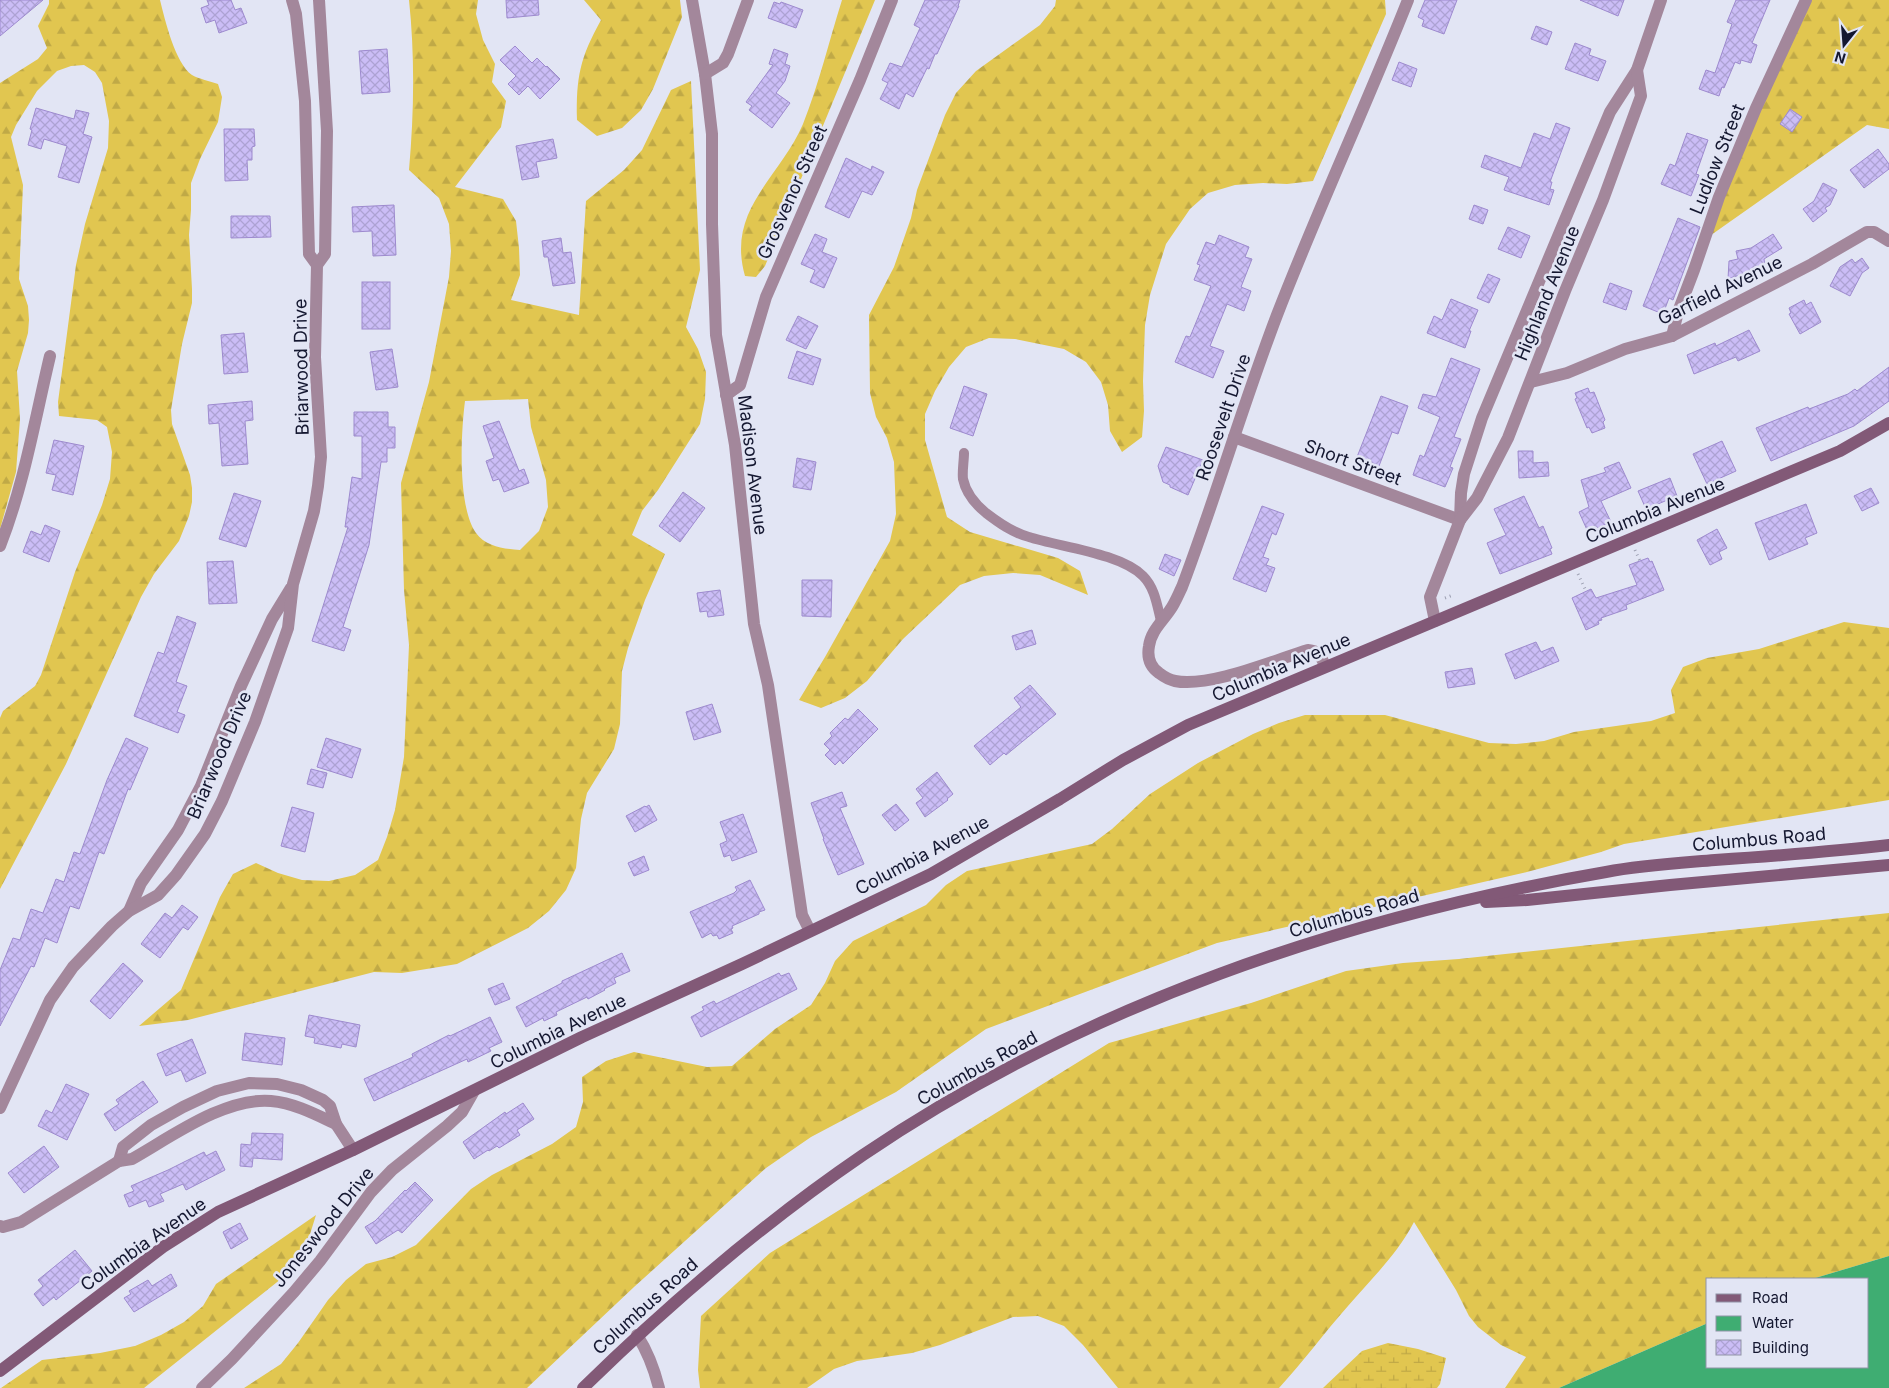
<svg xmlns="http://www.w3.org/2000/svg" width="1889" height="1388" viewBox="0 0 1889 1388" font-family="Inter,sans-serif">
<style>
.forest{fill:url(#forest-firs);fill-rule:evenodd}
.wetland{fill:url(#wetland-marsh)}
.water{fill:#3fad72}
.building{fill:url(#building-cross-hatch);stroke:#9d8ace}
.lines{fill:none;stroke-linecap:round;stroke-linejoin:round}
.path{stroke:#9a9daf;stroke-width:3;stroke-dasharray:1 4;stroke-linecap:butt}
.lane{stroke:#a3879b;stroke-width:10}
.street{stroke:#a3879b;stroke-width:12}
.secondary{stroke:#825977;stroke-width:12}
.labels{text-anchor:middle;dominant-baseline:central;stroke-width:5;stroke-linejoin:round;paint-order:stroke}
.street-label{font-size:18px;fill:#141730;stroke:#e2e5f4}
</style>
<defs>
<pattern id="forest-firs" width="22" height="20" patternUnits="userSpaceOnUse" patternTransform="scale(1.25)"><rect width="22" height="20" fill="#e1c650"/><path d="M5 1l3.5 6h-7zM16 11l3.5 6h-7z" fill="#c0a946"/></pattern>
<pattern id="wetland-marsh" width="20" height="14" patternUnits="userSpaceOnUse" patternTransform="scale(1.25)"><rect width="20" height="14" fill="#e1c650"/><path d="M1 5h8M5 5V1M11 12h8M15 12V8" fill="none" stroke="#c0a946"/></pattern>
<pattern id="building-cross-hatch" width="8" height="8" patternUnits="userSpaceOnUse" patternTransform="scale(1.25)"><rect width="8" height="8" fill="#cbbdf6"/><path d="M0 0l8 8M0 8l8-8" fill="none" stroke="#ada2d3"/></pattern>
</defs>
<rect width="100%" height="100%" fill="#e2e5f4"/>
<!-- forest -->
<g class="forest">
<path d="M49 0H160C165 20 175 63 192 75 199 79 210 81 218 84L222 97 218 122 200 159 191 183V210L189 235 192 289V303L182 344 171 410 172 424 190 475 192 488V502L189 516 179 541 154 574 141 597 66 764 0 889V718L3 711 35 686 41 675 75 572 102 505 110 479 112 452 107 427 97 420 59 416 58 402 76 265 85 224 108 148 109 121 102 83 95 72 84 65 71 66 57 71 37 91 16 125 11 137 23 185 19 279 28 306 29 320 28 333 17 371 20 419 16 472 0 529V83L38 59 47 48 38 26 49 4Z"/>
<path d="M409 0H478L476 14 483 40 495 64 492 82 506 101 501 127 455 187 503 199 516 221 519 248 520 275 511 300 579 315 586 201 624 170 642 150 671 90 691 81 700 270 686 327 698 349 706 372 705 399 700 424 658 490 642 511 632 535 665 554 645 600 628 648 622 671 620 724 614 749 587 793 581 819 576 868 566 890 549 911 528 928 457 964 402 973 374 972 188 1020 139 1026 181 990 220 897 233 874 256 863 278 873 302 880 329 881 355 875 378 860 387 837 395 810 404 757 409 645 404 590 401 483 429 382 449 277 451 251 449 224 439 198 409 170C414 113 415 57 409 0ZM528 399 531 427 546 480 548 507 539 531 520 550C505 549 486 547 476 533 457 506 461 432 465 401Z"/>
<path d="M584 0H680L682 17 653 89 641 110 622 128 597 136 577 120C576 77 580 58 601 20Z"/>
<path d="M842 0H875L765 266 756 277 745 276C726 209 780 178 803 124 819 84 829 41 842 0Z"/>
<path d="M1056 0H1385L1386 14 1313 181 1287 184 1263 183 1235 185 1208 193 1190 209 1166 244 1150 295 1145 325 1143 381 1144 411 1142 437 1122 452 1110 431 1108 405 1101 382 1086 362 1064 349 1015 339 989 338 966 347 949 367 935 391 925 414V440L947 517 970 532 1058 558 1080 571 1088 595 1040 575 1013 573 984 576 960 585 903 639 867 681 845 698 821 708 799 700 825 657 890 541 896 514 894 462 887 438 876 417 870 393 869 315 894 267 911 218 917 190 945 115 956 93 976 71 1040 25 1055 6Z"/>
<path d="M1805 0H1889V129L1867 125 1704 240Z"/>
<path d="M1844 622 1889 628V800L1624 844 1601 852 1527 872 1217 943 986 1029 896 1092 811 1137 766 1168 634 1287 527 1388H244L281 1364 298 1343 328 1300 346 1280 366 1264 392 1257 416 1245 471 1189 492 1175 552 1144 576 1127 583 1102 582 1077 606 1061 634 1052 707 1067 732 1066 775 1029 811 1005 825 983 835 961 853 941 926 905 946 885 967 871 1092 844 1112 829 1150 794 1198 763 1253 734 1279 723 1305 715H1385L1489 743 1516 744 1544 741 1574 732 1651 721 1675 713 1671 690 1683 667 1707 658 1759 649Z"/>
<path d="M1889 913V1256L1812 1279H1708V1323L1559 1388H1505L1526 1357 1501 1345 1478 1327 1469 1316 1456 1290 1414 1222C1396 1256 1372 1278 1348 1306 1324 1333 1303 1362 1279 1388H1118L1083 1345 1064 1326 1038 1316 1013 1317 940 1345 912 1353 857 1361 834 1369 807 1388H700L698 1370 701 1316 770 1253 1109 1043 1251 1003 1346 971 1403 963 1459 959Z"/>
<path d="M316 1215 301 1263 144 1388H1L42 1360 100 1353 135 1346 161 1335 184 1322 203 1306 216 1284Z"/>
</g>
<!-- wetland -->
<path class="wetland" d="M1388 1343 1418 1349 1446 1358 1440 1384 1437 1388H1323L1362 1351Z"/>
<!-- water -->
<path class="water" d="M1889 1256V1388H1559L1708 1323V1367H1868V1279H1812Z"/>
<!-- building -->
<g class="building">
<path d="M0 0H43L0 36Z"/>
<path d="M207 0H231L235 10 241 8 247 23 219 33 215 20 206 23 201 8 209 5Z"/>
<path d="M506 0H538L539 15 507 18Z"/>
<path d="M925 0H960L958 6H959L937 54H935L929 69 927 68 913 97 906 93 899 109 880 99 888 83 882 80 890 63 902 67 920 28 914 25Z"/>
<path d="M1425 0H1457L1444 34 1422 26 1424 20 1418 17Z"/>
<path d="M1580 0H1624L1618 16Z"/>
<path d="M1736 0H1770L1752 43 1757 45 1751 63 1741 60 1740 64 1735 62 1724 88 1722 87 1719 96 1699 89 1706 70 1715 73 1732 24 1727 22Z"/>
<path d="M774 2 780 4 781 2 803 10 796 28 768 18Z"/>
<path d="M1536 26 1552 32 1547 45 1531 39Z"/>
<path d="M1575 43 1591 49 1589 55 1606 61 1598 81 1565 69Z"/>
<path d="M515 46 532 63 537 58 546 67 547 66 560 79 540 99 528 86 519 95 508 84 516 76 500 60Z"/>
<path d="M387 49 390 92 362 94 359 51Z"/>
<path d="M774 49 788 54 785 64 790 66 785 81 776 93 790 103 772 128 749 110 752 106 746 102 773 65 769 64Z"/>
<path d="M1399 62 1417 69 1411 87 1392 80Z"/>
<path d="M36 108 74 119 76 110 89 113 83 134 92 137 79 183 58 177 67 146 44 139 41 149 28 145 32 130 30 129Z"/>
<path d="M1790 109 1802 117 1792 132 1780 124Z"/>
<path d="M1556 123 1570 128 1550 182H1552L1550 189 1554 190 1549 205 1504 190 1509 177 1481 167 1485 155 1521 168 1534 133 1550 139Z"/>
<path d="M224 129H254L255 146 252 147V160H247L248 180 225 181Z"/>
<path d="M1687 133 1708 140 1696 174 1699 175 1691 196 1661 184 1670 164 1675 166Z"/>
<path d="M553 139 557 158 536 162 539 177 522 180 516 146Z"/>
<path d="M1878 149 1889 164V169L1864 188 1850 170Z"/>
<path d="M846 158 871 170 872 166 884 172 872 195 862 191 849 218 825 207Z"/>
<path d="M1823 183 1837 190 1830 205 1825 208 1827 211 1813 222 1803 209 1814 201Z"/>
<path d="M394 205 396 255 373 256 372 231 353 232 352 207Z"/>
<path d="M1474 205 1488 210 1483 224 1469 219Z"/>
<path d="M231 216H270L271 237 231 238Z"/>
<path d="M1678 218 1700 227 1673 300 1669 298 1663 314 1643 306Z"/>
<path d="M1508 227 1530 236 1521 258 1498 249Z"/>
<path d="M815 234 827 239 822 252 837 258 824 288 810 282 815 270 801 264Z"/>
<path d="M1773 234 1782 248 1764 259 1765 266 1728 279 1729 261 1738 259 1736 251 1751 248Z"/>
<path d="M1219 235 1249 247 1245 257 1252 259 1241 287 1251 291 1244 311 1227 304 1210 346 1224 351 1213 378 1175 362 1186 336 1190 337 1211 286 1194 280 1200 265 1197 264 1206 242 1215 245Z"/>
<path d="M561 238 563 253 571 252 575 283 553 286 548 257H544L542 241Z"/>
<path d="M1862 258 1869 268 1862 273 1850 296 1830 286 1840 267 1852 259 1855 263Z"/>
<path d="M1488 274 1500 279 1489 303 1477 298Z"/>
<rect x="362" y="282" width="28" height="47"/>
<path d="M1610 283 1632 291 1626 310 1603 302Z"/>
<path d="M1451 299 1478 310 1469 331H1471L1465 348 1427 333 1434 316 1442 320Z"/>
<path d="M1804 300 1806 305 1811 302 1821 322 1800 334 1789 314 1791 313 1789 308Z"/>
<path d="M798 316 818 326 806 349 786 340Z"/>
<path d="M1749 330 1760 351 1738 361 1736 357 1694 374 1687 355 1715 343 1716 346Z"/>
<path d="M244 333 248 372 224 374 221 335Z"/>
<path d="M392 349 398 387 376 390 370 352Z"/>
<path d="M797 351 821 359 813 385 788 378Z"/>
<path d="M1451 358 1480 369 1454 437 1461 439 1450 467 1453 468 1445 487 1413 475 1420 455 1424 457 1440 417 1418 408 1423 394 1436 397Z"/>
<path d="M1889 367V401L1854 426 1771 461 1756 428 1808 407 1809 409 1848 394 1855 389 1857 391Z"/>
<path d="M964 386 987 394 973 436 950 428Z"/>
<path d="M1588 388 1590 393 1594 392 1605 420 1603 422 1605 428 1592 433 1589 427 1587 428 1575 399 1577 398 1575 393Z"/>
<path d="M1381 396 1408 406 1398 434 1392 432 1379 466 1357 457Z"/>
<path d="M252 401 253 420 245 421 248 464 222 466 219 423 209 424 208 405Z"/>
<path d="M354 412H388V427H395V448H387V462H381L369 545 343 627 351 630 344 651 312 641 348 527H345L352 477 362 479V436H354Z"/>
<path d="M499 421 519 471 524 469 529 483 504 492 499 479 493 481 486 461 494 458 483 426Z"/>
<path d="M54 440 84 446 73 495 52 490 56 475 46 473Z"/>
<path d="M1722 441 1736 471 1707 484 1693 454Z"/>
<path d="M1166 447 1203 460 1188 495 1170 487V485L1163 482 1158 466Z"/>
<path d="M1518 451H1533V463L1548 462 1549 476 1519 478Z"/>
<path d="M797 458 816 462 811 490 793 487Z"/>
<path d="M1619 462 1631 488 1601 501 1611 522 1588 532 1579 512 1589 507 1581 480 1606 472 1604 468Z"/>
<path d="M1670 478 1677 496 1646 509 1638 491Z"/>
<path d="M1871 488 1879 503 1862 511 1854 496Z"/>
<path d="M683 492 705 508 680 542 659 526Z"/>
<path d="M234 493 261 501 246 547 219 539Z"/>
<path d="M1524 496 1539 528 1543 526 1552 548 1550 549 1552 554 1500 574 1487 543 1506 535 1494 509Z"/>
<path d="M1806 504 1817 533 1805 538 1808 544 1769 560 1755 523Z"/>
<path d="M1262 506 1284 514 1276 535 1272 533 1263 557 1269 559 1266 565 1275 568 1266 592 1233 579Z"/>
<path d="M45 525 60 531 49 562 23 552 31 531 41 535Z"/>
<path d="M1717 529 1727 548 1719 552 1722 559 1710 565 1697 540Z"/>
<path d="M1165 554 1181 560 1174 576 1159 569Z"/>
<path d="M1648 558 1650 562 1652 561 1664 590 1626 605 1627 609 1601 618 1602 620 1598 621 1599 624 1586 630 1572 598 1591 589 1596 598 1637 585 1629 565Z"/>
<path d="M233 561 237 603 209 604 207 562Z"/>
<path d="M802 580H832L831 617 802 616Z"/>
<path d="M720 590 724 615 708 617 707 611 700 612 697 593Z"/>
<path d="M177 616 196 623 176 682 187 686 177 712 185 715 178 733 134 716 158 652 164 654Z"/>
<path d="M1032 630 1036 644 1016 650 1012 636Z"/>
<path d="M1536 642 1541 652 1553 647 1559 661 1515 679 1505 654Z"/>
<path d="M1472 668 1475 684 1448 688 1445 672Z"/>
<path d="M1030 685 1056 714 1006 755 1004 753 990 765 974 746 1021 707 1014 698Z"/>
<path d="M712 704 721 732 694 740 686 712Z"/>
<path d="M858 709 878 729 843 764 840 760 835 765 825 755 830 750 824 744 832 736 830 733 845 718 848 720Z"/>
<path d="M126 738 148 748 130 790 128 789 104 854 99 852 79 909 70 906 57 943 45 938 34 967 31 966 0 1026V970L13 938 20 940 31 909 43 913 56 879 64 882 74 852 80 854 107 780Z"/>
<path d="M326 738 361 749 352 778 317 767Z"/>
<path d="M311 769 327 773 323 788 307 784Z"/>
<path d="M937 772 953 794 947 799 948 800 925 817 916 803 923 798 916 789Z"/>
<path d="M842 792 847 806 840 808 864 864 838 875 823 839H824L811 803Z"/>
<path d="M896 804 909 820 895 831 882 815Z"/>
<path d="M649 805 657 820 635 832 626 816 645 806 646 807Z"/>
<path d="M292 807 314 813 305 852 281 846Z"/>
<path d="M743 814 757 852 732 861 730 855 724 857 720 844 727 841 720 822Z"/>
<path d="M644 856 649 870 634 876 628 863Z"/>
<path d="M750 880 765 910 759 912V914L732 926 733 928 731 929 733 933 719 939 717 935 713 936 711 933 702 938 690 912 734 893 737 890 735 887Z"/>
<path d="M182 905 198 917 188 930 183 927 160 958 141 944 165 913 172 918Z"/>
<path d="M622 953 630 971 614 978 616 983 604 989 605 990 588 999 587 997 556 1012 557 1015 544 1021 543 1018 526 1027 516 1007 562 983V981Z"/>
<path d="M123 963 143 981 110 1019 90 1001Z"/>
<path d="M779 973 781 976 789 973 797 989 701 1037 691 1017 704 1010 702 1007 714 1001 716 1004Z"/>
<path d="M503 983 510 999 495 1005 488 989Z"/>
<path d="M309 1015 360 1025 356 1047 342 1044 341 1048 314 1043 315 1038 305 1036Z"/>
<path d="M490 1017 502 1042 489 1048 491 1051 468 1062 467 1059 374 1101 364 1079 413 1057 412 1054 449 1035 450 1036Z"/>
<path d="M245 1033 285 1038 282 1065 242 1060Z"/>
<path d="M192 1039 206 1073 186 1082 181 1070 166 1076 157 1054Z"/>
<path d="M143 1081 158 1102 115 1131 104 1114 119 1104 116 1100Z"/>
<path d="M66 1084 89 1094 67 1140 38 1126 46 1110 52 1113Z"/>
<path d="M523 1103 534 1119 517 1130 520 1135 499 1148 497 1146 489 1151 488 1150 474 1159 463 1142 505 1112 506 1114Z"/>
<path d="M252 1133 283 1134 282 1160 253 1158 252 1167 240 1166 241 1144 251 1145Z"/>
<path d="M44 1146 59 1167 24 1193 8 1173Z"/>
<path d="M216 1151 225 1170 186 1190 183 1184 160 1194 164 1201 149 1207 146 1200 129 1207 124 1195 134 1191 131 1186 168 1170 204 1152 206 1156Z"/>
<path d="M415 1182 433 1200 402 1233 398 1230 376 1244 365 1227 375 1221 405 1190 406 1191Z"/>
<path d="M240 1223 248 1239 231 1249 223 1232Z"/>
<path d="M75 1250 92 1271 56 1300 54 1297 43 1306 34 1294 43 1286 38 1280Z"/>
<path d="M171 1274 177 1286 134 1312 124 1298 131 1294 129 1291 148 1280 152 1286Z"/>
</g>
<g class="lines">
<!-- path -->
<g class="path">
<path d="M1635 550 1640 561"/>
<path d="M1578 574 1586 591"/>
<path d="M1445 598 1453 595"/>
</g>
<!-- lane -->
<path class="lane" d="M964 453C964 461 962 471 963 479 966 494 975 504 986 513 999 523 1013 533 1029 537 1060 547 1120 553 1143 576 1155 588 1157 605 1161 621"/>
<!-- street -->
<g class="street">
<path d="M292 0 296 14 305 101 309 254 317 265"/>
<path d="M692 0 705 74 712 134V224L716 335 735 445 754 624 768 685 802 915 810 931"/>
<path d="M705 74 723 63 728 54 748 0"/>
<path d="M1672 336 1678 312 1694 270 1719 197 1756 108 1806 0"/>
<path d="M1531 382 1567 373 1625 349 1672 336 1812 264 1867 232H1874L1889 241"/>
<path d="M726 395 740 385 766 297 860 80 892 0"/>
<path d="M1234 437 1460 520"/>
<path d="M1460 520 1461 493 1464 474 1482 418 1610 112 1637 70 1661 0"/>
<path d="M0 546C24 485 35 419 50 356"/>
<path d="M1435 621 1430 597 1460 520 1477 498 1508 438 1565 291 1603 200 1641 96 1637 70"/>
<path d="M1325 666C1321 657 1320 651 1308 650 1275 660 1209 688 1175 681 1170 680 1163 676 1159 673 1149 666 1147 657 1149 646 1151 631 1162 622 1170 610 1175 603 1178 595 1182 587 1216 497 1243 404 1277 315 1318 209 1366 106 1408 0"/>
<path d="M129 911 141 883 178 830 201 786 241 686 272 619 291 588"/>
<path d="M0 1108 50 1000 73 967 112 926 129 911 158 895 176 875 205 834 222 801 255 722 288 628 293 584 314 511 318 486 321 457 315 357 317 265 325 254 327 131 319 0"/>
<path d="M119 1161 123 1147 151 1125 183 1107 217 1091 249 1083 277 1084 301 1090 323 1100 330 1106 336 1124 353 1150"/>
<path d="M0 1226 3 1227 21 1222 119 1161 132 1159C171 1137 225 1097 271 1101 294 1103 315 1114 336 1124"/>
<path d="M637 1335C648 1352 654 1368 659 1388"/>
<path d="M202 1388 232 1359 294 1292 320 1261 371 1192 392 1170 447 1126 462 1112 474 1091"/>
</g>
<!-- secondary -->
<g class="secondary">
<path d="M1486 902 1527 900 1670 885 1889 865"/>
<path d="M0 1371 163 1247 218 1212 353 1150 582 1037 742 964 931 874 1060 799 1123 760 1188 725 1840 451 1889 423"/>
<path d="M583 1388C670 1303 762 1224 863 1155 1084 1005 1344 917 1606 872 1642 865 1679 863 1715 860 1773 856 1831 852 1889 845"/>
</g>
</g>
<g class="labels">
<!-- street labels -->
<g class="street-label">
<text transform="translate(1717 159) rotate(-68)">Ludlow Street</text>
<text transform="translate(792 192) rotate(-66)">Grosvenor Street</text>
<text transform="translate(1720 290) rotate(-26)">Garfield Avenue</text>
<text transform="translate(1547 293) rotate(-68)">Highland Avenue</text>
<text transform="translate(301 367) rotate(-91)">Briarwood Drive</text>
<text transform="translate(1223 417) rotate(-71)">Roosevelt Drive</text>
<text transform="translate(1353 462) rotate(20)">Short Street</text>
<text transform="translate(753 465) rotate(83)">Madison Avenue</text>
<text transform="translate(1655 510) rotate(-22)">Columbia Avenue</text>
<text transform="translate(1281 667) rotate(-23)">Columbia Avenue</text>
<text transform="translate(219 755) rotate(-67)">Briarwood Drive</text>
<text transform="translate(1759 839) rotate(-5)">Columbus Road</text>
<text transform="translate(922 855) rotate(-28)">Columbia Avenue</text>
<text transform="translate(1354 913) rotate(-16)">Columbus Road</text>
<text transform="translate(558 1031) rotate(-26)">Columbia Avenue</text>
<text transform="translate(977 1068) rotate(-29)">Columbus Road</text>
<text transform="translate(323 1227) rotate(-51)">Joneswood Drive</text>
<text transform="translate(143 1244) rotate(-35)">Columbia Avenue</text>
<text transform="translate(645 1306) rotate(-42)">Columbus Road</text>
</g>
</g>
<!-- legend -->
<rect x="1706" y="1278" width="162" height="90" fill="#e2e5f4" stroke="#9093a6"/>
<rect x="1716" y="1294" width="25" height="8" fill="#825977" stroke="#9093a6"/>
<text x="1752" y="1303" font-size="15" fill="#141730">Road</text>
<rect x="1716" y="1316" width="25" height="15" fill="#3fad72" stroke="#9093a6"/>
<text x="1752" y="1328" font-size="15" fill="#141730">Water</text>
<rect x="1716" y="1340" width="25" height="15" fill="url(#building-cross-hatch)" stroke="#9093a6"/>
<text x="1752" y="1353" font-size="15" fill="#141730">Building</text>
<!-- north arrow -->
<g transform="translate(1844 45) rotate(197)" stroke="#e2e5f4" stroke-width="4" paint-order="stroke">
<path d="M0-4L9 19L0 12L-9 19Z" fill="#141730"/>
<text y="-8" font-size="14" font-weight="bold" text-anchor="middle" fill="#141730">N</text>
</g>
</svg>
